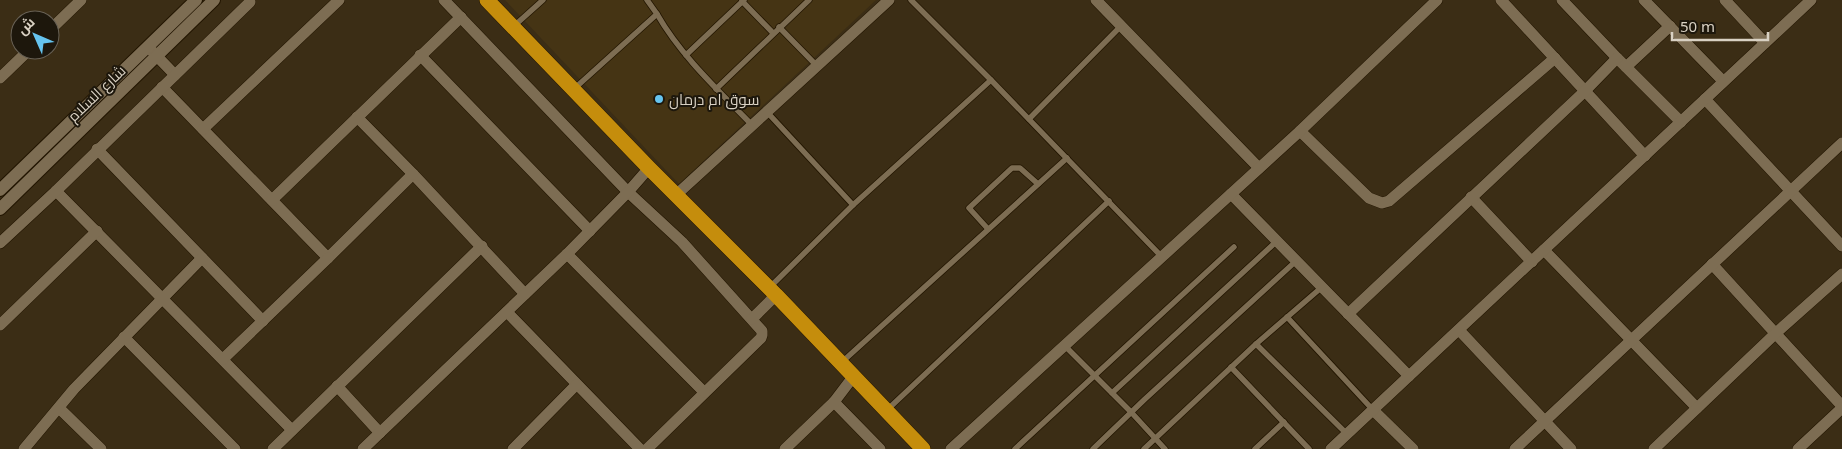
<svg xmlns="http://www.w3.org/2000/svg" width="1842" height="449" viewBox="0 0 1842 449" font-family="'Noto Sans',Cairo,sans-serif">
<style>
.built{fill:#453414}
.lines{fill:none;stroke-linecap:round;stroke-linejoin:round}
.lane-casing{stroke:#221500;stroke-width:7}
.street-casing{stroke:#221500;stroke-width:12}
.secondary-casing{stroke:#221500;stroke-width:14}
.highway-casing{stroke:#221500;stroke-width:16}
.lane{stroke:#7d6d53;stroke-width:5.5}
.street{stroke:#7d6d53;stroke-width:11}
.secondary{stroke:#7d6d53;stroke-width:12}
.highway{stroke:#c58d0c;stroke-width:15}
.poi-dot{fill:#66c4ef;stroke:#1d170c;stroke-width:2}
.labels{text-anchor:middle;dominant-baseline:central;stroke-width:4;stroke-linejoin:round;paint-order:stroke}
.street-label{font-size:15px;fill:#d9d1c3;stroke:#1d170c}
.poi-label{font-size:15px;fill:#d9d1c3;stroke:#1d170c;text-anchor:start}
</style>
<rect width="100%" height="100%" fill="#3b2d15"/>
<!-- built -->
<path class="built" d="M505 0H876L679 184Z"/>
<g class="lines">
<defs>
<g id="lane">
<path d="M911 0 991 80 1161 256"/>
<path d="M742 1 773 33"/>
<path d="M657 14C681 56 719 91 752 125"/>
<path d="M514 26 543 0"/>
<path d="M779 27 817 66"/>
<path d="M686 55 744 0"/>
<path d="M575 88 657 14 647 0"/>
<path d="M716 89 809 0"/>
<path d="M767 112 853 205"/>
<path d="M1029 119 1120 27"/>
<path d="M988 229 969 208 1012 168H1020L1038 184"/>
<path d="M769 288 853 205 991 80"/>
<path d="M1287 317 1373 410"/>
<path d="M1256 344 1347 434"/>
<path d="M1064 345 1131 412 1165 449"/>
<path d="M842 362 1067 158"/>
<path d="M1231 367 1309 449"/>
<path d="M1112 393 1277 241"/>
<path d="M887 410 1109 201"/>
<path d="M1015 449 1234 247"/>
<path d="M1093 449 1145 399 1296 261"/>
<path d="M1144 449 1256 344 1322 287"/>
<path d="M1255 449 1284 422"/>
</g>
<g id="street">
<path d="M444 0 628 192 682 242 762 331V335L761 338 647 449"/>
<path d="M1096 0 1259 168"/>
<path d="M1501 0 1645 156"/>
<path d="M1562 0 1617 58 1681 122"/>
<path d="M1644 0 1723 81"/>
<path d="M1725 0 1765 43"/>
<path d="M50 30 81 0"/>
<path d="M151 50 175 75"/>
<path d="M420 55 590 231"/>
<path d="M1626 67 1670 26"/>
<path d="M0 78 29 50"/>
<path d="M162 87 328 258 413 174 525 294"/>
<path d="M1705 99 1842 246"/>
<path d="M357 117 413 174"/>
<path d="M203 129 339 0"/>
<path d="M1300 131 1369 198 1382 203 1389 201 1555 58"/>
<path d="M97 149 263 321"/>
<path d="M56 191 292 430"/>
<path d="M1231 194 1409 376"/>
<path d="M676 195 889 0"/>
<path d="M1471 197 1532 262"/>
<path d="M272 200 461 17"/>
<path d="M0 243 56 191 250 2"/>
<path d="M1544 250 1697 408"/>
<path d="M567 254 704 392"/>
<path d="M1712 264 1842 406"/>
<path d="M507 312 640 449"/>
<path d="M1348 314 1585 91 1617 58"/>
<path d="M752 319 776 295"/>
<path d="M0 325 97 231"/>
<path d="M1459 330 1571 449"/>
<path d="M124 337 235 449"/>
<path d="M223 359 328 258"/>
<path d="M337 386 380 433"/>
<path d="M834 402 880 449"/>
<path d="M59 408 101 449"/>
<path d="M1373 410 1413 449"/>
<path d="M24 449 74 389 202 258"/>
<path d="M273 449 482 246"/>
<path d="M363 449 567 254 628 192 649 168"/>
<path d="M513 449 576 385"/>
<path d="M785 449 834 402 853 377"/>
<path d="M951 449 1300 131 1437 0"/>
<path d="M1331 449 1811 0"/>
<path d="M1515 449 1842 143"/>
<path d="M1654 449 1776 333 1842 274"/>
<path d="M1798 449 1842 408"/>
</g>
<g id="secondary">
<path d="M0 190 196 0"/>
<path d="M0 209 214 0"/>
</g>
<path id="highway" d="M487 0 649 168 776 295 923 449"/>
</defs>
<!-- lane casing -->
<use href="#lane" class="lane-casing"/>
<!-- street casing -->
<use href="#street" class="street-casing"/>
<!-- secondary casing -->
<use href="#secondary" class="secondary-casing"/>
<!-- highway casing -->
<use href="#highway" class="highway-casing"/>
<!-- lane -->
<use href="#lane" class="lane"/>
<!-- street -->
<use href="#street" class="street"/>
<!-- secondary -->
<use href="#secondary" class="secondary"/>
<!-- highway -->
<use href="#highway" class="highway"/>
</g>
<!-- markers -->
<circle class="poi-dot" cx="659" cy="99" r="5"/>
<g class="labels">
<!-- street labels -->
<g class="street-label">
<text transform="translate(96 93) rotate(-44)">شارع السلام</text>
</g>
<!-- poi labels -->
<g class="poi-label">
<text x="669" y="99">سوق ام درمان</text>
</g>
</g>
<!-- north arrow -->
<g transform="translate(35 35) rotate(315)"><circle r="24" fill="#1d170c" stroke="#686155"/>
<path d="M0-4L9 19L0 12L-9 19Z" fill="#66c4ef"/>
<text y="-8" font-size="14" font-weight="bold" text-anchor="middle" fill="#d9d1c3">ش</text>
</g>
<!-- scale -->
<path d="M1672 32v8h96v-8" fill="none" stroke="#d9d1c3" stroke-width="2.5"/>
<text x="1680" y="32" font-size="15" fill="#d9d1c3" stroke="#1d170c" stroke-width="4" paint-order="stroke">50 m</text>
</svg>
